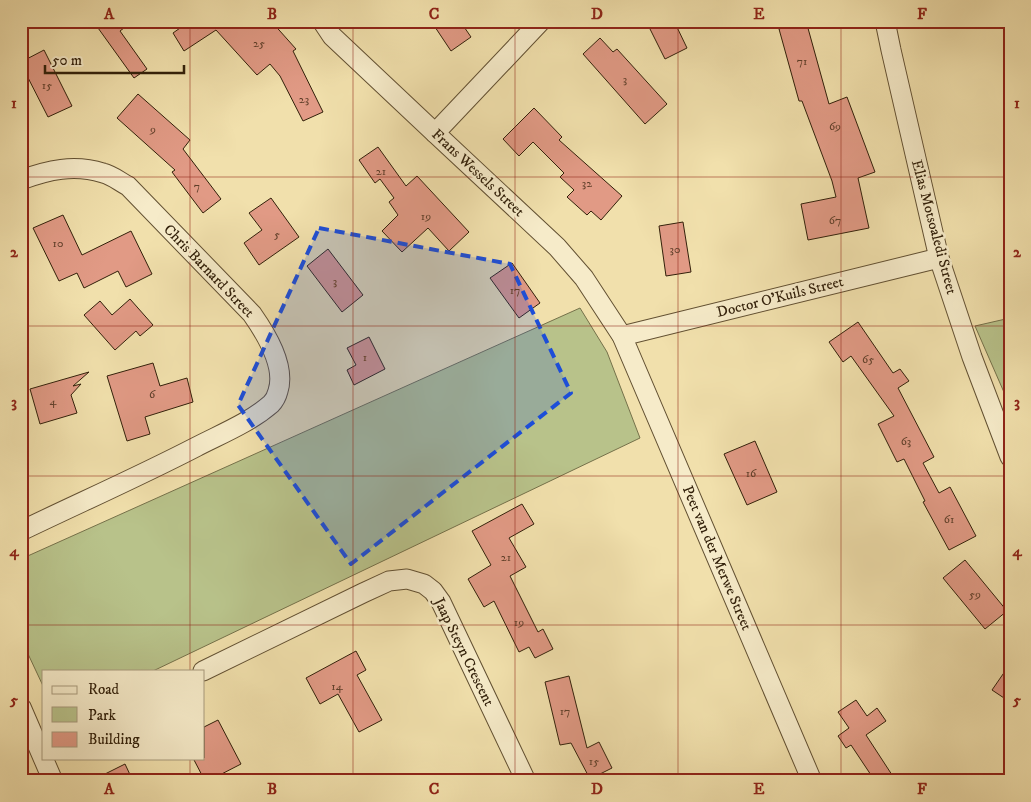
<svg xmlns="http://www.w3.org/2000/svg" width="1031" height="802" viewBox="0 0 1031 802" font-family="'IM FELL DW Pica',serif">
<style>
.green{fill:#b8c28a;stroke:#75714a}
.building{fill:#e19a85;stroke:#32200a}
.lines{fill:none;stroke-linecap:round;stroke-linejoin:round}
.minor-casing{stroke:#625032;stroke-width:21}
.minor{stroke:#f6ebc9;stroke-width:19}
.marked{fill:#1d4ed8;fill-opacity:0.2;stroke:#1d4ed8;stroke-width:4;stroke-dasharray:10 6;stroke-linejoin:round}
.grid{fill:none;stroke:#8f2418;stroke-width:1;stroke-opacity:0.55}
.labels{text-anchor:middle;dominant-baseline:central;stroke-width:5;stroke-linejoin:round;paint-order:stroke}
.number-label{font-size:12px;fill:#5e3e29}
.street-label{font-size:15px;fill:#32200a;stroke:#f6ebc9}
.neatline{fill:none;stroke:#8f2418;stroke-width:2}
.grid-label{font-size:16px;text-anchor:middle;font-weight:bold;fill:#8f2418}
</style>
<rect width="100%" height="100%" fill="#f1e0ac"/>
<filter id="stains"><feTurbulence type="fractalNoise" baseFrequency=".004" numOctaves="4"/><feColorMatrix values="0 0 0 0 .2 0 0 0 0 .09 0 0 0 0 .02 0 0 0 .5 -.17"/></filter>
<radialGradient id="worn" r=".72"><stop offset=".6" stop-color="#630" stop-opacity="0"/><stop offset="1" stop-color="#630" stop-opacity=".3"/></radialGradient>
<!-- green -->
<g class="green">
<path d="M580 308 607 352 640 438 153 671H44V688L21 639V559Z"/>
<path d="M1010 318V406L975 326Z"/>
</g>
<!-- building -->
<g class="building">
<path d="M93 21H133L120 31 147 69 134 78Z"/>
<path d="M190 21H271L296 49 293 51 323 112 303 121 280 76 270 64 257 75 216 30 184 51 173 33Z"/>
<path d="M431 21H460L471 37 451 51Z"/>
<path d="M646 21H674L687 48 665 59Z"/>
<path d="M806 21 829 104 847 97 875 172 858 178 869 228 808 240 801 204 836 197 832 181 802 101H799L779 29Z"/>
<path d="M600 38 613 52 617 49 667 104 645 124 583 54Z"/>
<path d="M44 50 72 106 48 117 21 64V62Z"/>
<path d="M138 94 190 140 183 149 221 199 203 213 172 172 175 170 117 118Z"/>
<path d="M534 108 562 137 559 140 622 196 601 220 591 211 587 215 567 197 574 190 560 177 564 173 533 142 519 156 503 139Z"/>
<path d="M378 147 406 186 417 176 469 232 449 251 428 228 402 252 382 231 398 215 389 202 394 198 380 179 375 183 359 160Z"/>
<path d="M271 198 299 237 259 265 244 243 262 230 249 213Z"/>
<path d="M63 215 82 255 131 231 152 274 126 287 118 271 84 288 77 273 59 281 33 228Z"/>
<path d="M683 222 691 272 666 276 659 226Z"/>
<path d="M328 249 363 295 342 312 307 266Z"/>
<path d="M512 263 540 303 519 318 490 278Z"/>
<path d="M130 299 153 325 140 336 136 331 115 350 84 315 100 301 112 315Z"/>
<path d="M858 322 893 373 900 369 909 381 898 388 934 457 923 463 939 493 950 487 976 536 949 550 923 502 925 501 904 459 897 462 878 424 894 416 851 356 843 362 829 342Z"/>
<path d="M369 337 385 369 354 385 347 370 356 365 347 348Z"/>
<path d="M153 363 160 386 187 378 193 402 145 417 150 434 127 441 107 376Z"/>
<path d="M89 372 73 386 81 384 71 395 77 413 40 424 30 389Z"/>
<path d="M755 441 777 492 747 505 724 454Z"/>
<path d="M522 504 534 524 509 538 526 567 510 576 538 632 543 629 553 649 535 658 529 647 519 652 494 601 484 607 468 579 491 565 472 531Z"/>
<path d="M965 560 1007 611 985 629 943 578Z"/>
<path d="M356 651 366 670 357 675 382 720 359 732 338 694 320 704 306 678Z"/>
<path d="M1010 664V702L992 690Z"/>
<path d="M569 676 587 748 599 742 612 768 590 779 571 743 560 745 545 682Z"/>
<path d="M856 700 867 716 877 708 886 721 866 735 896 781H875L851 745 846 748 838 736 849 728 838 712Z"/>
<path d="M218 720 241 764 208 781H205L193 758H204V727Z"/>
<path d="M125 764 133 781H91Z"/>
</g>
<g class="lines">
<defs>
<g id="minor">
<path d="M322 21 332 36 435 133 557 247 584 278 622 336 812 781"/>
<path d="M885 21 891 50 939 258 972 357 1010 457"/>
<path d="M435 133 541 21"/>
<path d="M21 180C48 170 74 164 103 173 112 175 120 182 128 186L252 314C266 334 286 366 278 391 277 395 274 401 271 404 249 423 221 434 196 447 138 477 79 503 21 531"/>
<path d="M622 336 939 258"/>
<path d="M203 671 363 593 389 581 407 579 424 584 433 591 441 602 526 781"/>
<path d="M21 707 53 781"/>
</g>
</defs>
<!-- minor casing -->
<use href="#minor" class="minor-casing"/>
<!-- minor -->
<use href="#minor" class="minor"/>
</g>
<!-- marked area -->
<path class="marked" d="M319 228 510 264 571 393 351 564 238 405Z"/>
<!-- grid -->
<path class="grid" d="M190 21V671M353 21V781M515 21V781M678 21V781M841 21V781M21 177H1010M21 326H1010M21 476H1010M21 625H1010M190 758V781"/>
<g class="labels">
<!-- number labels -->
<g class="number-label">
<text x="259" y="43">25</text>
<text x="802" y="61">71</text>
<text x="625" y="79">3</text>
<text x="47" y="85">15</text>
<text x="304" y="99">23</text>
<text x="835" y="126">69</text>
<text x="153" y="129">9</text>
<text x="381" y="171">21</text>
<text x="587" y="183">32</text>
<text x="197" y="186">7</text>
<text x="426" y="216">19</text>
<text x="835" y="220">67</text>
<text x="277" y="234">5</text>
<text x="58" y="243">10</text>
<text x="675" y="249">30</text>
<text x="335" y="281">3</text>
<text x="515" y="290">17</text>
<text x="365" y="357">1</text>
<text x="868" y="359">65</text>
<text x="152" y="394">6</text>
<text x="53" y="401">4</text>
<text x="906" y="441">63</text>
<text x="751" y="473">16</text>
<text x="949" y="519">61</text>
<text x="506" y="557">21</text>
<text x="975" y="594">59</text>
<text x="519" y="622">19</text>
<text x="337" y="686">14</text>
<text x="565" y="711">17</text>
<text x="594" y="761">15</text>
</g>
<!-- street labels -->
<g class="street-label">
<text transform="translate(478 173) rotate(43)">Frans Wessels Street</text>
<text transform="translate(934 227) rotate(75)">Elias Motsoaledi Street</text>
<text transform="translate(209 271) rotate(46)">Chris Barnard Street</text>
<text transform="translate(780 297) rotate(-14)">Doctor O'Kuils Street</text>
<text transform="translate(717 558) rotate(67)">Peet van der Merwe Street</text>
<text transform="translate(464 652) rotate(64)">Jaap Steyn Crescent</text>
</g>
</g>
<!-- margin -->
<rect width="1031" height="802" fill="none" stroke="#f1e0ac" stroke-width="55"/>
<!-- legend -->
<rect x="42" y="670" width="162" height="90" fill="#f6ebc9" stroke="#a89a7d"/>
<rect x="52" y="686" width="25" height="8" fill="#f6ebc9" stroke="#a89a7d"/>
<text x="88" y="694" font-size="15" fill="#32200a">Road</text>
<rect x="52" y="707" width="25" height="15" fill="#b8c28a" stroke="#a89a7d"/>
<text x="88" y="720" font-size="15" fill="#32200a">Park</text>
<rect x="52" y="732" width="25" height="15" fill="#e19a85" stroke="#a89a7d"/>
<text x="88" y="744" font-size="15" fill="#32200a">Building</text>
<!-- scale -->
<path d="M45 65v8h139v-8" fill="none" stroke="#32200a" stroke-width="2.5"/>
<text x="52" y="65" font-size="15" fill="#32200a" stroke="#f6ebc9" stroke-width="4" paint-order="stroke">50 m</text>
<rect x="28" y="28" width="976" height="746" class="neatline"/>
<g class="grid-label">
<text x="109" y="19">A</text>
<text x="272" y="19">B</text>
<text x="434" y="19">C</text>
<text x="597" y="19">D</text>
<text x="759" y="19">E</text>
<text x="922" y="19">F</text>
<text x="14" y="108">1</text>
<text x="1017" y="108">1</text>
<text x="14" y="257">2</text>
<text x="1017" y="257">2</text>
<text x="14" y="407">3</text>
<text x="1017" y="407">3</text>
<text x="14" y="556">4</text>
<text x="1017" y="556">4</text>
<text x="14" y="705">5</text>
<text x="1017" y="705">5</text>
<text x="109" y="794">A</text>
<text x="272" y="794">B</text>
<text x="434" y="794">C</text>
<text x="597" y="794">D</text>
<text x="759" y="794">E</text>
<text x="922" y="794">F</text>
</g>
<rect width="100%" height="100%" filter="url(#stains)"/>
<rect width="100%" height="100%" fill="url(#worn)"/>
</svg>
